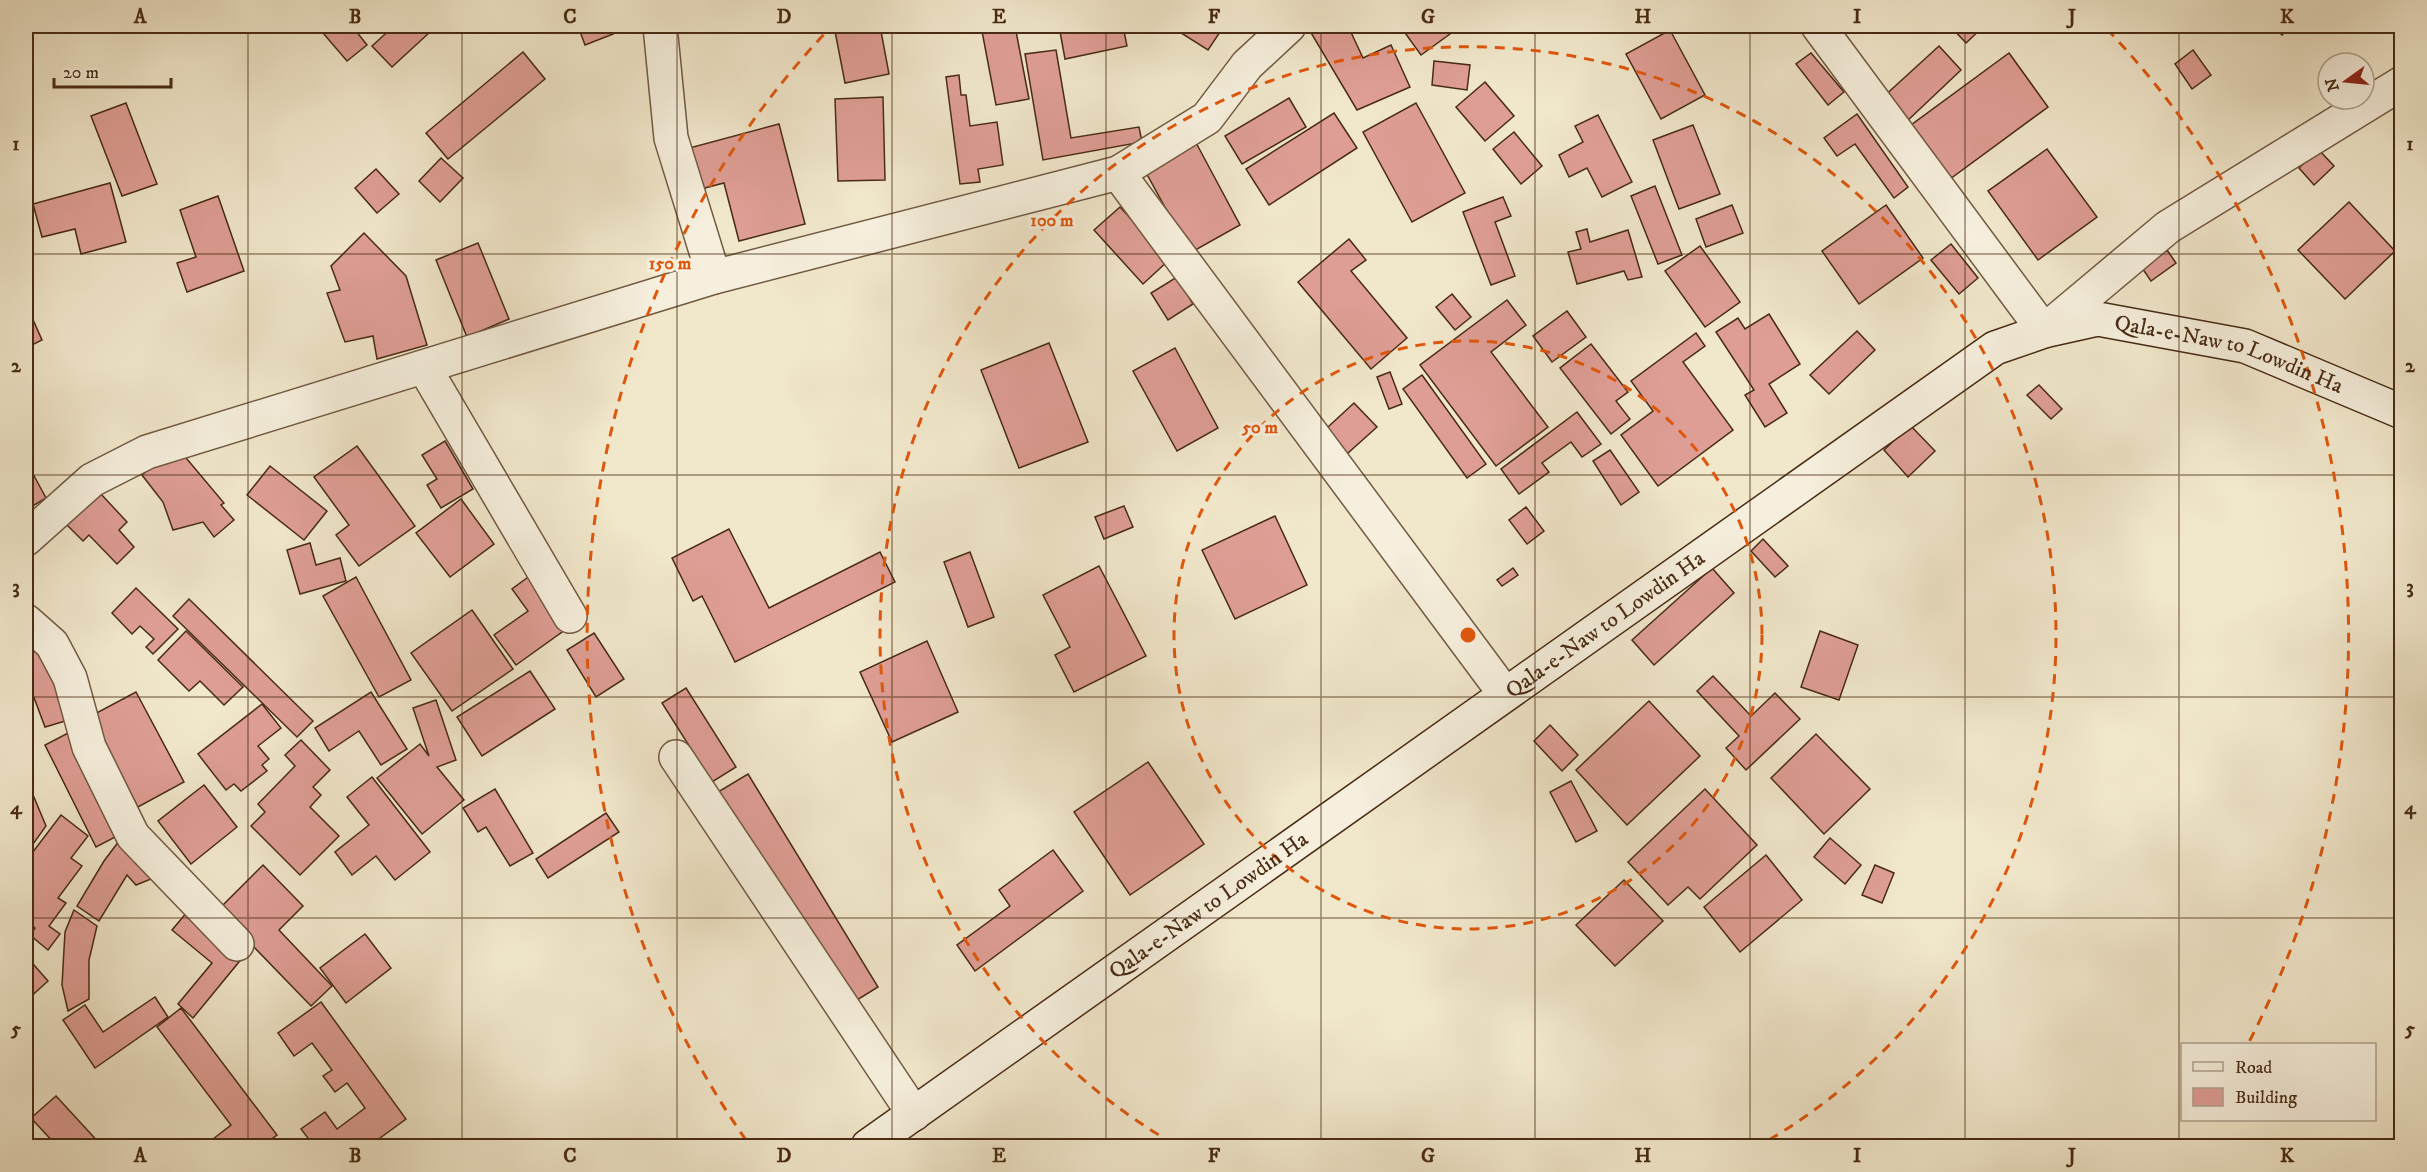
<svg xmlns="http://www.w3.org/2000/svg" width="2427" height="1172" viewBox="0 0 2427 1172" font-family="'IM FELL DW Pica',serif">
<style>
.building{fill:#df9e95;stroke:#482b13;stroke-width:1.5}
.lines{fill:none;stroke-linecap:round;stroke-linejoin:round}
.street-casing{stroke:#725a41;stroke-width:36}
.secondary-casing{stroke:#482b13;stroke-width:36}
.street{stroke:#f6efdd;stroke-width:33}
.secondary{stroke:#f6efdd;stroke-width:33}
.grid{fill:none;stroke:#482b13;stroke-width:1.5;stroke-opacity:0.55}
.ring{fill:none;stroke:#e0570c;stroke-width:3;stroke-dasharray:10 8}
.labels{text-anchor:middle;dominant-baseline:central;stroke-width:6;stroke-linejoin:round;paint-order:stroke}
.street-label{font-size:22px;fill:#482b13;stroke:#f6efdd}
.centre{fill:#e0570c;stroke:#f6efdd;stroke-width:3}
.ring-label{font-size:18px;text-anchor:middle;font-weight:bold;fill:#e0570c;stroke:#f6efdd;stroke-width:6;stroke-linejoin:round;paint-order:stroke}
.neatline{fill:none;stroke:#482b13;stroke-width:2}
.grid-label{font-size:20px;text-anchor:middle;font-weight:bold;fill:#482b13}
</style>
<rect width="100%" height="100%" fill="#f1e7cb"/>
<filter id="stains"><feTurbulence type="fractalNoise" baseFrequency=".00333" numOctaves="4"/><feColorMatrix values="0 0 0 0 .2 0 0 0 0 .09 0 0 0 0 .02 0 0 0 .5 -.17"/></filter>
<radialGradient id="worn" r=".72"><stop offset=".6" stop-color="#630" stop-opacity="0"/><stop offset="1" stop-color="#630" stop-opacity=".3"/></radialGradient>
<!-- building -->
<g class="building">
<path d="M317 26H352L367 45 347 61Z"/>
<path d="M394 26H424L430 32 392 67 372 46Z"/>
<path d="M578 26H610L613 34 585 45Z"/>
<path d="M834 26H880L889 74 845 83Z"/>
<path d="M981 26H1015L1029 99 996 105Z"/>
<path d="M1059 26H1123L1127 46 1065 59Z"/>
<path d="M1170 26H1209L1220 32 1208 50Z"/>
<path d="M1307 26H1327L1330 32 1348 26 1363 58 1391 45 1410 87 1357 110Z"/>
<path d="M1400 26H1461L1421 55Z"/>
<path d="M1950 26H1984L1966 43Z"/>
<path d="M2273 26H2292L2282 35Z"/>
<path d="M1670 30 1705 95 1661 119 1626 54Z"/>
<path d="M1939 46 1961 70 1904 124 1881 99Z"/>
<path d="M1056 50 1071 138 1139 127 1142 142 1043 160 1025 54Z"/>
<path d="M2193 50 2211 75 2192 89 2175 64Z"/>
<path d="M523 52 545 79 448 159 426 133Z"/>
<path d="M1811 53 1844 92 1828 105 1796 64Z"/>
<path d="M2009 53 2048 107 1946 182 1907 128Z"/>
<path d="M1434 61 1470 65 1467 90 1432 85Z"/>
<path d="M959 75 961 95H966L970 126 997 122 1003 165 978 169 980 182 960 184 946 77Z"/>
<path d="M1485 82 1514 116 1485 141 1456 107Z"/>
<path d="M883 97 885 180 838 181 835 99Z"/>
<path d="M1289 98 1306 127 1242 164 1225 136Z"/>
<path d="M126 103 157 184 122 196 91 116Z"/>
<path d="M1416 103 1465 193 1412 222 1363 132Z"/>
<path d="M1334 113 1357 148 1269 205 1246 169Z"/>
<path d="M1857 114 1908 187 1894 198 1855 144 1837 156 1824 138Z"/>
<path d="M1598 115 1632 182 1602 197 1587 168 1569 177 1559 155 1583 142 1575 126Z"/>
<path d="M779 124 805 224 739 241 724 183 693 191 682 150Z"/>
<path d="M1693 125 1720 194 1679 209 1653 140Z"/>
<path d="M1514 132 1542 166 1521 184 1493 149Z"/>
<path d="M1194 139 1240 225 1190 253 1143 167Z"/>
<path d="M2047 149 2097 217 2038 260 1988 191Z"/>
<path d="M2318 149 2334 166 2314 185 2299 168Z"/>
<path d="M441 158 463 178 440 202 419 181Z"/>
<path d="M376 169 399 194 377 213 355 188Z"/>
<path d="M110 183 126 242 81 254 75 229 42 237 33 204Z"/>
<path d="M1655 186 1682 255 1658 264 1631 196Z"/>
<path d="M218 196 244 271 187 292 177 263 196 257 180 210Z"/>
<path d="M1503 197 1511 216 1495 222 1515 276 1491 285 1463 212Z"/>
<path d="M2349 202 2395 251 2345 299 2298 250Z"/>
<path d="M1732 205 1743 233 1706 247 1696 219Z"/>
<path d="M1886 205 1923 258 1859 304 1822 251Z"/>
<path d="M1120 207 1169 260 1143 284 1094 230Z"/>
<path d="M1587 229 1590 242 1628 230 1642 277 1628 280 1624 271 1577 284 1568 252 1581 249 1576 232Z"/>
<path d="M364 233 406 276 427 345 377 359 373 336 345 342 327 293 340 290 331 266Z"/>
<path d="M1349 239 1366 260 1351 271 1407 338 1371 369 1298 282Z"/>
<path d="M478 243 509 319 467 337 436 260Z"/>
<path d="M1951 244 1978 278 1959 294 1931 260Z"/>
<path d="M1700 246 1740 302 1705 327 1665 271Z"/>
<path d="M2167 250 2176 263 2151 281 2142 268Z"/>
<path d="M1177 277 1193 304 1168 320 1151 293Z"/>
<path d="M1452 294 1471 317 1455 330 1436 307Z"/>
<path d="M1507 300 1526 325 1491 352 1548 427 1496 466 1420 365Z"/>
<path d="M26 304 42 340 26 348Z"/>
<path d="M1567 311 1586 337 1552 362 1533 336Z"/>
<path d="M1769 314 1800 364 1769 384 1787 413 1765 427 1745 395 1754 390 1716 332 1738 318 1745 329Z"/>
<path d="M1857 331 1875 350 1829 394 1810 375Z"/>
<path d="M1696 333 1705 346 1683 362 1733 430 1658 486 1621 435 1653 411 1631 381Z"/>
<path d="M1049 343 1088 442 1019 468 981 370Z"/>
<path d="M1591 344 1628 392 1616 401 1630 419 1611 434 1560 368Z"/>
<path d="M1175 348 1218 428 1177 451 1133 371Z"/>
<path d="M1390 372 1402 404 1389 409 1377 377Z"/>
<path d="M1422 375 1486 464 1467 478 1403 389Z"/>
<path d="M2039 385 2062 409 2051 419 2027 395Z"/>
<path d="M1354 403 1377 427 1338 462 1316 438Z"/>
<path d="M1577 412 1601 444 1582 457 1571 442 1542 463 1549 472 1519 494 1501 469Z"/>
<path d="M1910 425 1935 451 1908 477 1884 450Z"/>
<path d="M445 441 473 489 441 508 427 485 437 479 422 455Z"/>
<path d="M176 446 224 503 221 505 234 520 214 537 203 522 173 530 163 502 142 475Z"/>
<path d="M357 446 415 526 359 566 336 535 349 525 314 477Z"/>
<path d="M1610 450 1639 492 1621 505 1593 461Z"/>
<path d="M26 461 46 498 26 510Z"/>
<path d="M270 466 327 511 304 540 247 495Z"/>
<path d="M100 493 127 522 119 530 134 547 117 564 89 535 83 541 67 525Z"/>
<path d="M461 499 494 544 450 577 416 533Z"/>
<path d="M1124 506 1133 527 1104 539 1095 517Z"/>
<path d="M1526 507 1544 531 1527 544 1509 520Z"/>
<path d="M1275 516 1307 585 1235 619 1202 550Z"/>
<path d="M729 529 769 608 880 552 895 582 735 662 702 596 693 601 672 558Z"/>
<path d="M1763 539 1788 566 1775 577 1751 551Z"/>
<path d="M310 543 316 565 340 558 346 581 300 594 287 550Z"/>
<path d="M970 552 994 617 968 627 944 562Z"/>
<path d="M1099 566 1146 656 1074 692 1055 655 1070 647 1043 595Z"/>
<path d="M1513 568 1518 575 1502 586 1497 580Z"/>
<path d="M1712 568 1734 593 1654 665 1632 640Z"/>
<path d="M531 575 569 627 516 665 494 635 528 611 512 589Z"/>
<path d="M356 577 411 680 379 697 323 596Z"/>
<path d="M136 588 178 629 153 654 146 647 154 639 140 626 132 634 112 613Z"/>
<path d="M189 599 313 721 297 737 173 616Z"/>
<path d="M472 610 513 669 452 711 411 653Z"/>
<path d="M26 629 55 662 72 719 45 727 26 676Z"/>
<path d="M186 631 243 687 224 705 200 681 189 691 158 660Z"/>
<path d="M1820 631 1858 645 1839 700 1801 687Z"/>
<path d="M594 633 624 679 596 697 567 650Z"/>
<path d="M927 641 958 712 892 742 860 672Z"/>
<path d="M530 671 555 709 482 756 457 717Z"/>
<path d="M1713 676 1751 716 1775 693 1800 719 1746 770 1726 748 1739 736 1697 691Z"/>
<path d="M686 688 736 767 712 782 662 703Z"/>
<path d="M136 692 184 782 138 807 89 717Z"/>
<path d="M371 692 407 749 381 765 359 731 329 751 315 728Z"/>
<path d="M436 700 456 760 437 767 464 800 422 834 377 778 420 744 429 756 413 708Z"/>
<path d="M1649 701 1700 756 1627 825 1576 770Z"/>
<path d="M262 704 281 728 258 746 269 759 262 765 267 771 241 791 234 784 226 790 198 754Z"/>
<path d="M1550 725 1578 755 1562 771 1534 741Z"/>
<path d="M70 732 121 834 96 847 45 745Z"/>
<path d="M1816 734 1870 789 1824 834 1771 778Z"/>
<path d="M301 740 330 770 313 787 321 795 310 807 339 836 300 875 251 826 265 812 258 804 295 766 285 755Z"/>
<path d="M1148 762 1204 844 1130 895 1074 812Z"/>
<path d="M748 774 878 987 849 1005 718 792Z"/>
<path d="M372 777 430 852 395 880 376 856 352 875 335 852 369 825 347 797Z"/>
<path d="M26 778 46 826 26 854Z"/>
<path d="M1571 781 1597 831 1576 842 1550 792Z"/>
<path d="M204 785 237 827 191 864 158 821Z"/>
<path d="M495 789 533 853 510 866 486 827 478 832 463 808Z"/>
<path d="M1705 789 1757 845 1700 899 1688 887 1668 905 1628 862Z"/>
<path d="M606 813 619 832 548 878 536 859Z"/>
<path d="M61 815 88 836 71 858 82 866 58 898 66 903 49 926 60 934 48 950 30 935 35 928 26 920V861Z"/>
<path d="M122 837 156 877 136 885 127 875 99 921 77 906 104 861Z"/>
<path d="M1830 838 1861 865 1845 884 1814 857Z"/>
<path d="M1053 850 1083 891 975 971 957 945 1010 906 999 890Z"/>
<path d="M1766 855 1802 900 1740 952 1704 907Z"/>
<path d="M263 865 303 906 279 930 332 986 311 1006 218 910Z"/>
<path d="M1875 865 1894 873 1882 903 1862 895Z"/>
<path d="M1624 880 1663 921 1615 966 1576 925Z"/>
<path d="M74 910 97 926 89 960V999L68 1011 62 985 65 932Z"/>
<path d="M188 911 243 957 193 1018 178 1004 212 963 172 930Z"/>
<path d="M365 934 391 968 346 1003 320 968Z"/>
<path d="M26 956 48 981 26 1001Z"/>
<path d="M155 997 168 1017 95 1068 63 1020 85 1005 103 1032Z"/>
<path d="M321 1002 406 1119 369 1146H314L301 1129 325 1112 337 1129 365 1108 347 1083 335 1092 323 1076 332 1070 312 1043 294 1056 278 1033Z"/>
<path d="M181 1008 277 1135 262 1146H219L213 1139 231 1125 157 1027Z"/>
<path d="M56 1096 102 1146H57L31 1118Z"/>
</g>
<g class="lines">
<defs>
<g id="street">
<path d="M660 26 671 138 714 277"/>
<path d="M1818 26 2044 331 2168 227 2402 83"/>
<path d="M1118 173 1505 694"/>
<path d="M424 367 570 616"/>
<path d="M26 539 92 480 147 452 714 277 1118 173 1207 118 1247 65 1289 26"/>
<path d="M26 621 52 644 70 678 89 747 133 836 237 944"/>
<path d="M676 757 914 1114"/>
</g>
<g id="secondary">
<path id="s1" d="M868 1146 1995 348 2044 331 2098 319 2245 346 2402 412"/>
</g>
</defs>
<!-- street casing -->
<use href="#street" class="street-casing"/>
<!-- secondary casing -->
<use href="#secondary" class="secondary-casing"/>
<!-- street -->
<use href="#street" class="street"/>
<!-- secondary -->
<use href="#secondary" class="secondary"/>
</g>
<!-- grid -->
<path class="grid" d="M248 26V1146M462 26V1146M677 26V1146M892 26V1146M1106 26V1146M1321 26V1146M1535 26V1146M1750 26V1146M1965 26V1146M2179 26V1146M26 254H2402M26 475H2402M26 697H2402M26 918H2402"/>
<!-- distance rings -->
<g class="ring">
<circle cx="1468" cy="635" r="294"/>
<path d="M1174 1144A588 588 0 1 1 1762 1144"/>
<path d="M746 1140A881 881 0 0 1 829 29M2107 29A881 881 0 0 1 2249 1042"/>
</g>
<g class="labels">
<!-- street labels -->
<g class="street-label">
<text stroke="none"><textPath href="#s1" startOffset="1624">Qala-e-Naw to Lowdin Ha</textPath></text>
<text stroke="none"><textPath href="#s1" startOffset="903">Qala-e-Naw to Lowdin Ha</textPath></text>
<text stroke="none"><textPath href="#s1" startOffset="417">Qala-e-Naw to Lowdin Ha</textPath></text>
</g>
</g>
<circle cx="1468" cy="635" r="9" class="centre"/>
<g class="ring-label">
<text x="1052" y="226">100 m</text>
<text x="670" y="269">150 m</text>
<text x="1260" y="433">50 m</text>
</g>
<!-- margin -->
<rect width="2427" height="1172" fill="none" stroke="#f1e7cb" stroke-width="66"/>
<!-- legend -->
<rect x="2181" y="1043" width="195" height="78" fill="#f6efdd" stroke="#b0a18c" stroke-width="1.5"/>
<rect x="2193" y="1062" width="30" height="9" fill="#f6efdd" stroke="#b0a18c" stroke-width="1.5"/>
<text x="2235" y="1073" font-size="18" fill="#482b13">Road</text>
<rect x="2193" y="1088" width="30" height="18" fill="#df9e95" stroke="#b0a18c" stroke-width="1.5"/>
<text x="2235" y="1103" font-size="18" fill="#482b13">Building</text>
<!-- north arrow -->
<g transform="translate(2346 81) rotate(255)"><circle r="28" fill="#f6efdd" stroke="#b0a18c" stroke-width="1.5"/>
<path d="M0-4.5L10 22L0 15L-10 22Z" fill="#8f2418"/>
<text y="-9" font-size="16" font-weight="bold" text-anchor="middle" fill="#482b13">N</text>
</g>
<!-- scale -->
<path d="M54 78v9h117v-9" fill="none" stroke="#482b13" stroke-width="3"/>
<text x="63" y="78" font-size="18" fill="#482b13" stroke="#f6efdd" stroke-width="4.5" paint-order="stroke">20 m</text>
<rect x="33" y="33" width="2361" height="1106" class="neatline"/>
<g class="grid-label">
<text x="140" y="23">A</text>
<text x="355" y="23">B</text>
<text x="570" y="23">C</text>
<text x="784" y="23">D</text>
<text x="999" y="23">E</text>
<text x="1214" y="23">F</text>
<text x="1428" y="23">G</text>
<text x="1643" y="23">H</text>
<text x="1857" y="23">I</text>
<text x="2072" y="23">J</text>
<text x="2287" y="23">K</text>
<text x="16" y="150">1</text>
<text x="2410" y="150">1</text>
<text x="16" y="372">2</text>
<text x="2410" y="372">2</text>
<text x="16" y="593">3</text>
<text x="2410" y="593">3</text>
<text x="16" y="814">4</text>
<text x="2410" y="814">4</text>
<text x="16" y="1035">5</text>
<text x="2410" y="1035">5</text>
<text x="140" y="1162">A</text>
<text x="355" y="1162">B</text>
<text x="570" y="1162">C</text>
<text x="784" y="1162">D</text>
<text x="999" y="1162">E</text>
<text x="1214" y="1162">F</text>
<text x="1428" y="1162">G</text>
<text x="1643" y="1162">H</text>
<text x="1857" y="1162">I</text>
<text x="2072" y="1162">J</text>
<text x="2287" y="1162">K</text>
</g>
<rect width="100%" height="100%" filter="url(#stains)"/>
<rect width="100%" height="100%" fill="url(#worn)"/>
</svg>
